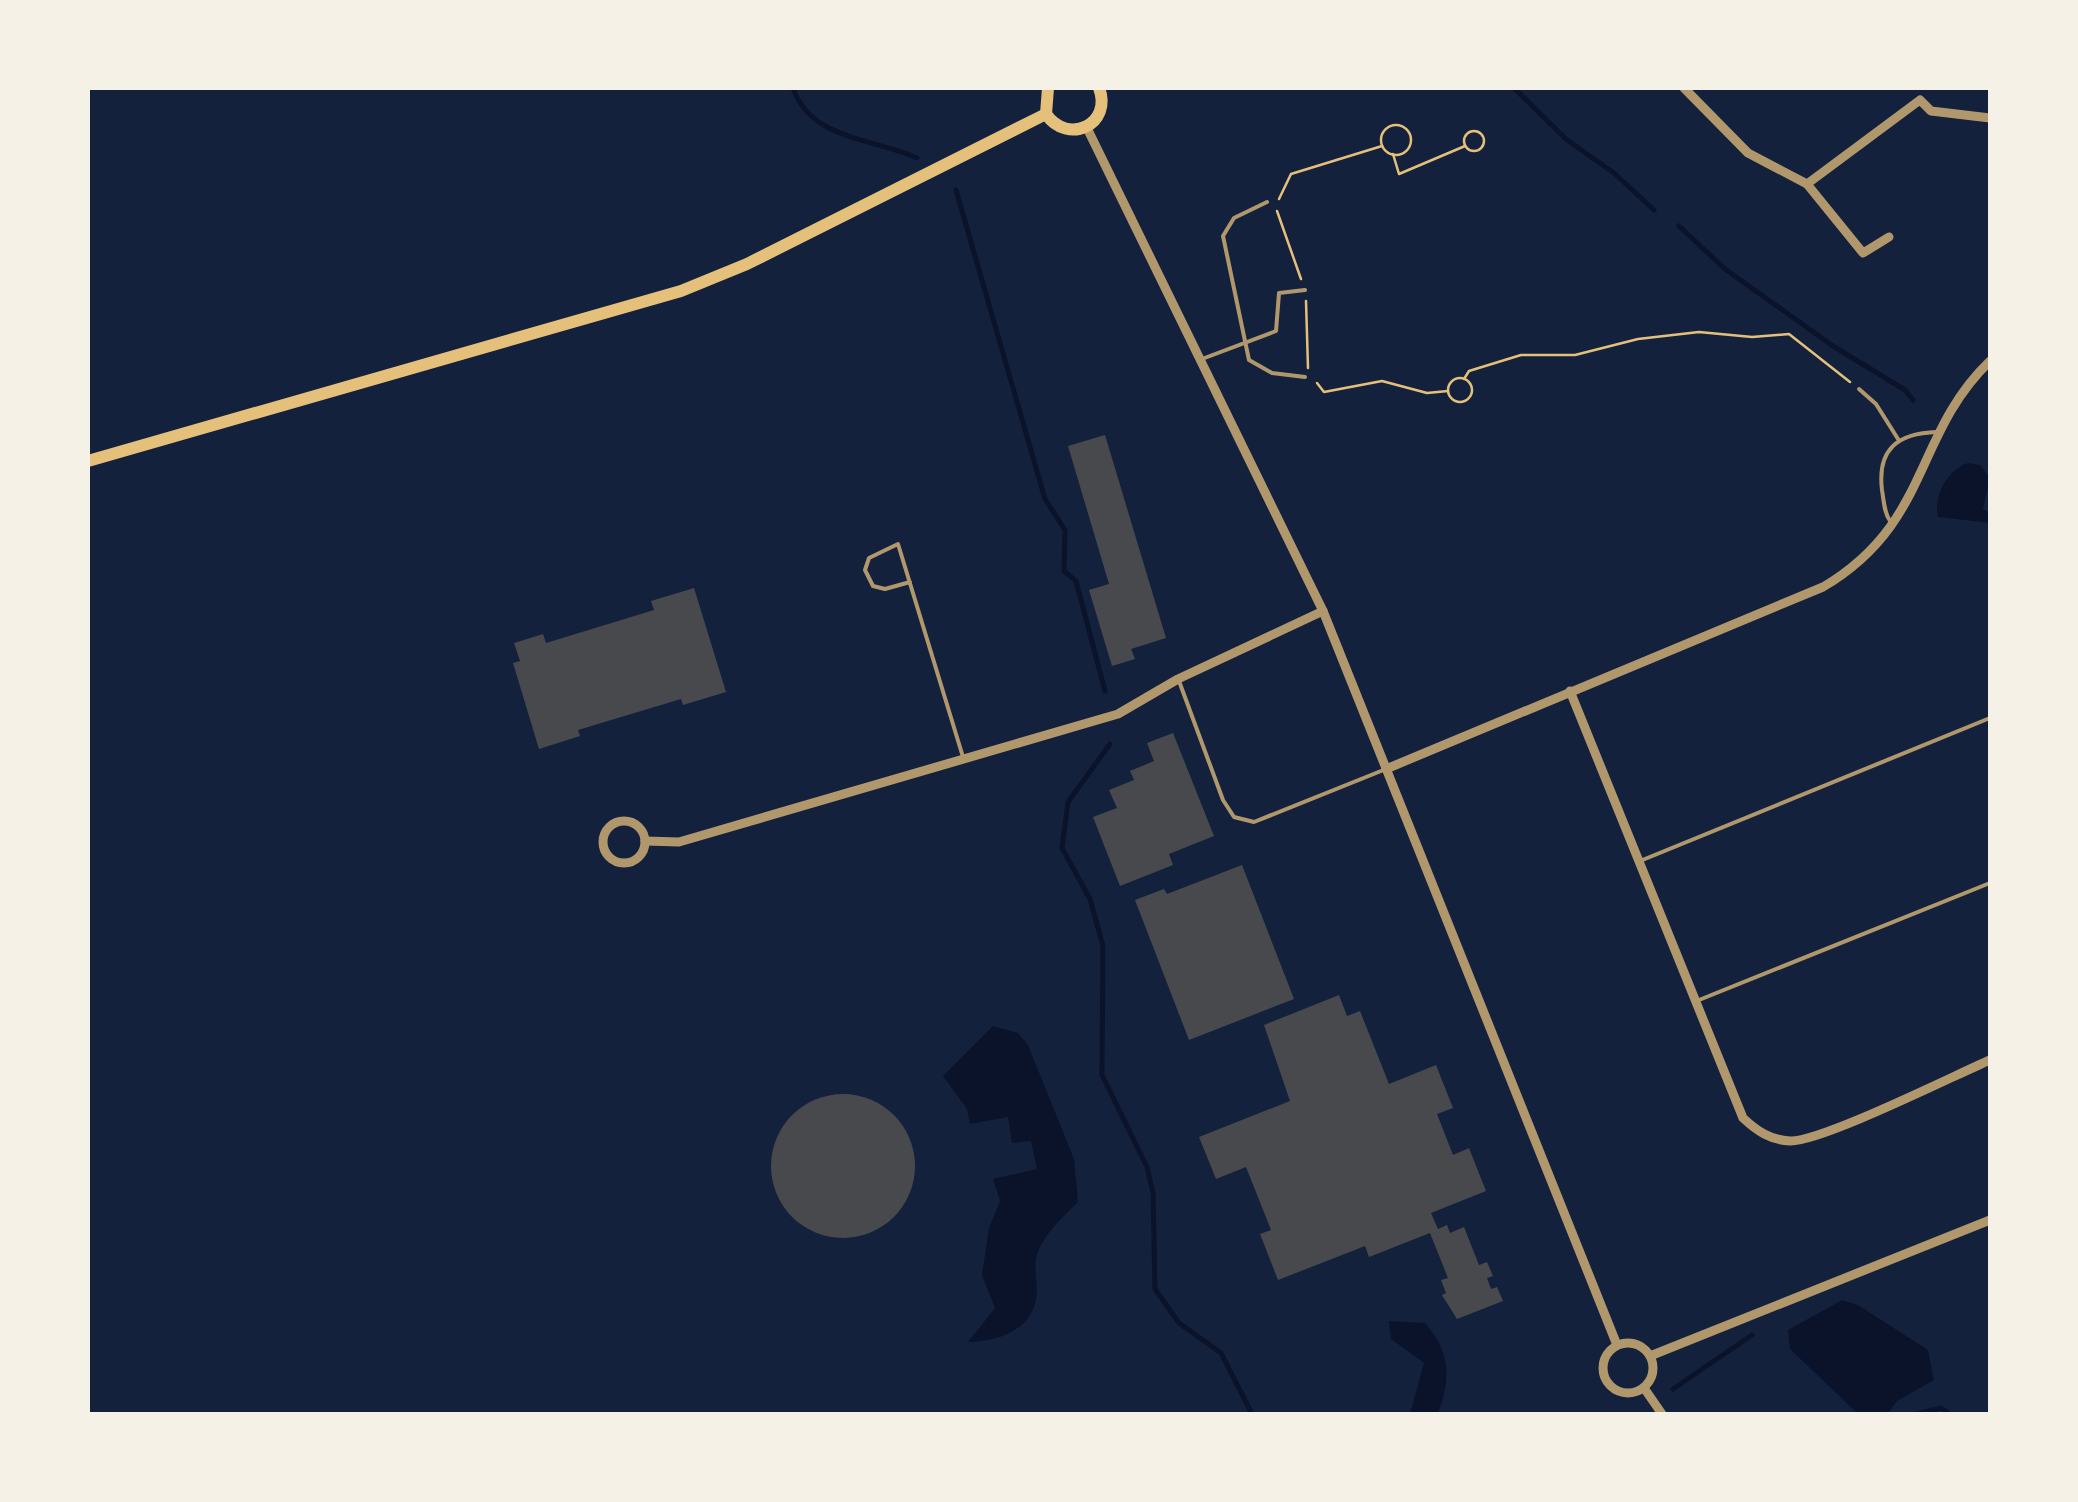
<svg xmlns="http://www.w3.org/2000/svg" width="2078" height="1502" viewBox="0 0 2078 1502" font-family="Lora,serif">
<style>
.water{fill:#0b132b}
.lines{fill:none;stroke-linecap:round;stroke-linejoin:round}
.stream{stroke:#0b132b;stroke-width:5}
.building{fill:#48494c}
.path{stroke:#e5c07b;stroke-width:2.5}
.service{stroke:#b1986c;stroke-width:4}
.minor{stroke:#b1986c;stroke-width:9}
.secondary{stroke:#e5c07b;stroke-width:12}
</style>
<rect width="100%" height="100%" fill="#14213d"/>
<!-- water -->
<g class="water">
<path d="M1968 463 1980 465 1990 478 1983 509 1990 513V523L1938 517C1933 496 1947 470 1968 463Z"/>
<path d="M993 1026 1018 1033 1028 1045 1074 1159 1078 1202C1062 1218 1040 1237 1036 1260 1034 1273 1039 1287 1036 1300 1030 1331 996 1342 968 1342L995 1308 982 1275 989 1228 1000 1201 993 1179 1037 1169 1031 1141 1012 1143 1008 1117 970 1124 967 1109 943 1076Z"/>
<path d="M1842 1300 1858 1305 1928 1350 1934 1380 1897 1401 1888 1414H1858L1790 1349 1788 1330Z"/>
<path d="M1389 1321 1425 1323C1451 1352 1451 1379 1438 1414H1410L1424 1363 1391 1339Z"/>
</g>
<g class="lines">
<!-- stream -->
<g class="stream">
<path d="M793 88C811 140 872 138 917 158"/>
<path d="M1514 88 1567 140 1614 173 1654 210"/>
<path d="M956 190 1045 499 1065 530 1064 571 1076 581 1105 691"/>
<path d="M1679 226 1725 269 1833 346 1905 390 1913 400"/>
<path d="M1110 744 1068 802 1062 848 1090 899 1103 946 1102 1075 1147 1167 1153 1193 1155 1289 1179 1323 1221 1353 1252 1414"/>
<path d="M1673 1389 1752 1335"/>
<path d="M1917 1414 1941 1408 1948 1413"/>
</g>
</g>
<!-- building -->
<g class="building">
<path d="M1105 435 1166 638 1131 649 1135 659 1112 666 1089 590 1109 584 1068 446Z"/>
<path d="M694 588 726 692 683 705 681 699 578 730 580 736 539 749 513 663 520 661 514 643 543 634 546 643 654 610 651 601Z"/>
<path d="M1173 733 1214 836 1169 854 1173 865 1120 886 1093 817 1117 808 1109 790 1134 780 1130 771 1154 761 1147 743Z"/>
<path d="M1242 865 1294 999 1189 1040 1135 900 1164 889 1167 894Z"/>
<path d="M1339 995 1347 1016 1360 1011 1389 1084 1436 1065 1453 1108 1437 1114 1453 1155 1469 1148 1486 1191 1431 1213 1438 1229 1447 1225 1450 1233 1464 1227 1479 1265 1487 1262 1493 1276 1487 1278 1491 1289 1497 1287 1503 1301 1457 1319 1442 1295 1446 1293 1441 1280 1448 1278 1430 1233 1369 1257 1365 1246 1278 1280 1260 1234 1271 1230 1246 1167 1216 1179 1199 1137 1290 1101 1264 1025Z"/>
<circle cx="843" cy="1166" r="72"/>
</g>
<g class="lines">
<!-- path -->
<g class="path">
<circle cx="1396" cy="140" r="15"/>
<circle cx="1474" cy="141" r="10"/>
<path d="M1393 154 1399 174 1465 146"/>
<path d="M1279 199 1291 174 1382 146"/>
<path d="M1277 211 1301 279"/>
<path d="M1306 301 1308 368"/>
<circle cx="1460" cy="390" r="12"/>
<path d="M1464 379 1469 371 1521 355H1575L1638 339 1699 332 1752 337 1789 334 1850 382"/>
<path d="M1317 383 1324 392 1382 381 1427 393 1448 391"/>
</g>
<!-- service -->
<g class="service">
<path d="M1267 202 1234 218 1223 236 1249 360 1272 373 1305 377"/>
<path d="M1202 359 1276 331 1279 293 1305 290"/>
<path d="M1859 389 1876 404 1898 439"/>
<path d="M1890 521C1884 512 1884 502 1882 490 1877 450 1897 433 1937 432"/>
<path d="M910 582 885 589 873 586 865 570 869 558 898 544 963 757"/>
<path d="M1179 681 1223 800 1234 817 1254 822 1386 769"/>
<path d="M1640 861 1990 718"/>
<path d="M1699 1000 1990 883"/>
</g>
<!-- minor -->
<g class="minor">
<path d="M1684 88 1748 153 1807 184"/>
<path d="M1087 128 1323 611 1617 1345"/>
<path d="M1889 237 1863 253 1807 184 1920 100 1931 111 1990 118"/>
<path d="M1570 691 1743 1118C1757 1131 1770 1140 1790 1141 1821 1142 1953 1076 1990 1060"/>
<path d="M1386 769 1823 587C1931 523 1913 435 1990 361"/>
<circle cx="624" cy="842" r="21"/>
<path d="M645 841 679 842 1118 714 1178 679 1323 611"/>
<circle cx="1628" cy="1368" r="25"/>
<path d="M1650 1356 1990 1220"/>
<path d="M1644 1388 1662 1414"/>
</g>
<!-- secondary -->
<g class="secondary">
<path d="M1048 88 1046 114C1068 146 1113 124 1099 88"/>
<path d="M88 461 681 291 747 264 1046 114"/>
</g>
</g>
<!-- border -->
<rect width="2078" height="1502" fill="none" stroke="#f6f1e7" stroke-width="180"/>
</svg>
